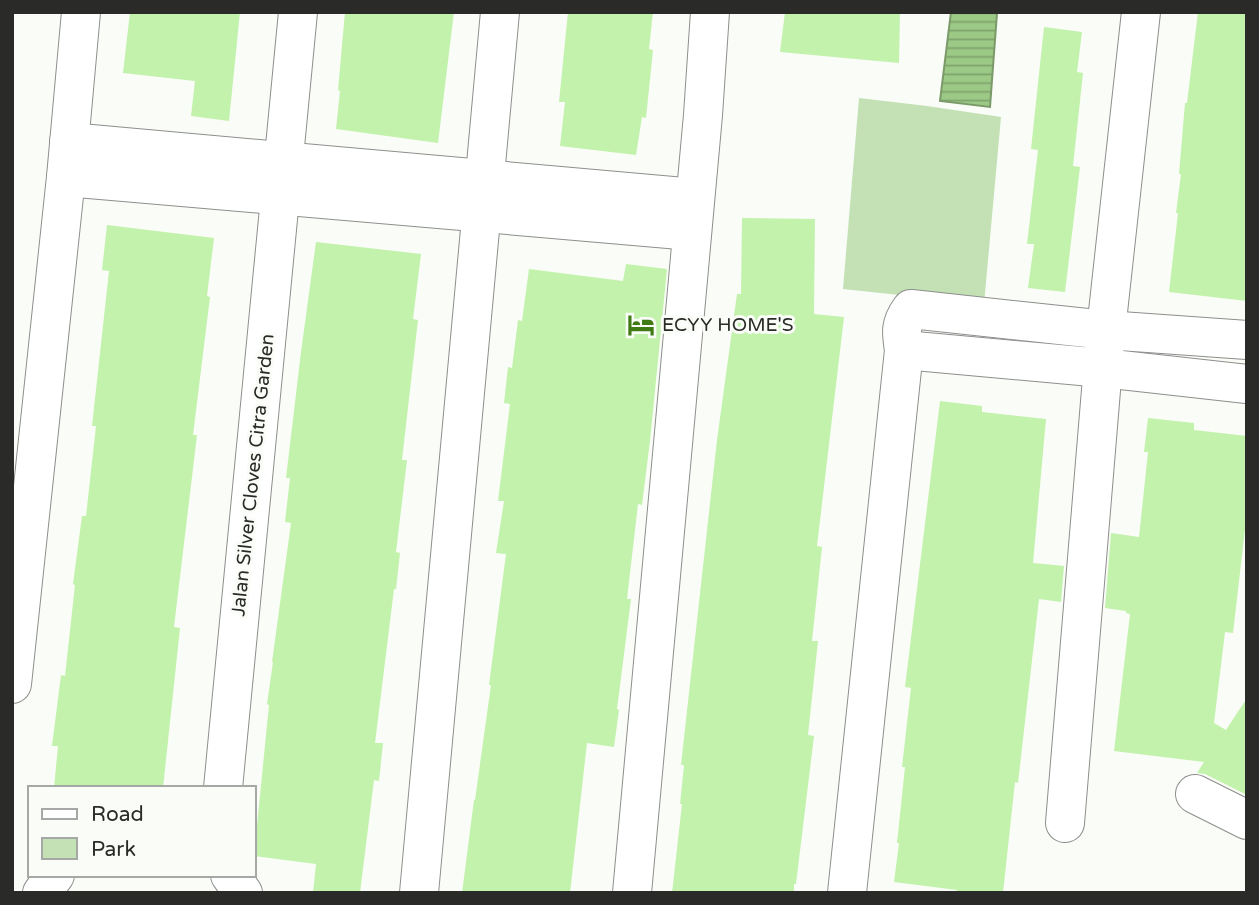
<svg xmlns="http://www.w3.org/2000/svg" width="1259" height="905" viewBox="0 0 1259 905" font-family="'Varela Round',sans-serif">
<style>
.green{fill:#c3e1b5}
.water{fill:url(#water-rules);stroke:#7a9a69;stroke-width:2}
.building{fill:#c3f2ac}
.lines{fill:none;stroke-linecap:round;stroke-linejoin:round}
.street-casing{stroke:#8d8f8c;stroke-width:40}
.street{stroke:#fff;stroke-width:38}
.labels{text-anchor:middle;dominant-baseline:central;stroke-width:6;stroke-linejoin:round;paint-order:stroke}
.poi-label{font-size:19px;fill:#2a2b29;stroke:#f9fcf7;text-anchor:start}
.street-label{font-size:19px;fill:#2a2b29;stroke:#f9fcf7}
</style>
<defs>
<pattern id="water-rules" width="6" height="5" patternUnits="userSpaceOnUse" patternTransform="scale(1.75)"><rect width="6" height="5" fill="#9cc985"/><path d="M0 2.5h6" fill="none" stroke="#7fa36d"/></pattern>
</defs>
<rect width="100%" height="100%" fill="#f9fcf7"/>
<!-- green -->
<path class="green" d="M859 98 927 106 1001 117 984 304 843 289Z"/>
<!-- water -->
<path class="water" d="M951 12 997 13 990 107 940 101Z"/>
<!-- building -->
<g class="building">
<path d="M130 12H240L229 121 191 116 195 81 123 73Z"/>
<path d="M345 12H454L438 143 336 129 340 91 338 90Z"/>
<path d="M568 12H653L649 49 653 50 646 118 642 117 636 155 560 146 565 102H559Z"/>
<path d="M785 12H900L899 63 780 52Z"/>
<path d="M1198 12H1247V301L1169 292 1178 213H1176L1181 174H1179L1185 103H1187Z"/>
<path d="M1044 27 1082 32 1077 72 1083 73 1073 166 1080 167 1065 292 1028 288 1034 244H1027L1038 150 1031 149Z"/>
<path d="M742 218 815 219 814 314 844 317 817 546 822 547 812 641H818L808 735 814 736 796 884H794V893H672L682 804H680L684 765H681L717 440 737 294H741Z"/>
<path d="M107 225 214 238 207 296 210 297 193 435H197L174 627 180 628 163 788H54L58 746H52L61 675 65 676 75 585 73 584 82 516H86L96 426H92L109 271 102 270Z"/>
<path d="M316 242 421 254 413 319 418 320 402 460H407L396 552 400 553 396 589H394L375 743H383L379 781 374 780 360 893H313L316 864 254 856 269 705 267 704 273 662H272L291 523 285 522 290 478H286L301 352Z"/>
<path d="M626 264 667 269 650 441 642 505 638 504 627 599H631L617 709 619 710 614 747 587 743 570 893H462L474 800H475L491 685H489L506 554 496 553 504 501H498L510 404 504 403 508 367 512 368 518 320 522 321 529 269 623 281Z"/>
<path d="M940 401 982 406V412L1046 419 1033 563 1064 566 1061 602 1039 599 1018 783 1015 782 1003 893H956L957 890 894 882 899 843H897L905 767H902L911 688 905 687Z"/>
<path d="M1148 418 1194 423V430L1247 436V512L1233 633 1225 632 1214 723 1226 730 1247 698V795L1205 774 1197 773 1204 762 1114 751 1130 614 1126 613V611L1105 608 1111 533 1139 537 1148 452H1144Z"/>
</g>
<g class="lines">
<defs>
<g id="street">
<path d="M69 142 695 198"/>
<path d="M66 177 692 231"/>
<path d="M904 350 1103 368 1247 384"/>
<path d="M12 684 66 177 81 12"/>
<path d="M223 788 298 12"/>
<path d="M1195 794 1247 820"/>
<path d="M1065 823 1106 330 1141 12"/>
<path d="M230 875 243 893"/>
<path d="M42 893 55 875"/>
<path d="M419 893 500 12"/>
<path d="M632 893 703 115 710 12"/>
<path d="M847 893 904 350C901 332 900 324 911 309L1106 330 1247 340"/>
</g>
</defs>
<!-- street casing -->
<use href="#street" class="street-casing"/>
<!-- street -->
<use href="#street" class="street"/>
</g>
<!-- icons -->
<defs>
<symbol id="hotel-bare" viewBox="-9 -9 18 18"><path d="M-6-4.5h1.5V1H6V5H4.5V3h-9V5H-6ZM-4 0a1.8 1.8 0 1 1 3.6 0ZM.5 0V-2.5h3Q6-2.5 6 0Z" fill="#3f7a14" stroke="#f9fcf7" stroke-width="2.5" paint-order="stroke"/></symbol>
</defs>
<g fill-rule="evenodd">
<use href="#hotel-bare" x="622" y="306" width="38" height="38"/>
</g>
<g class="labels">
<!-- poi labels -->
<g class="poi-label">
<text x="662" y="325">ECYY HOME'S</text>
</g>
<!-- street labels -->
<g class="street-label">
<text transform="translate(253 475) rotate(-84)">Jalan Silver Cloves Citra Garden</text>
</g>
</g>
<!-- border -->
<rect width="1259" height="905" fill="none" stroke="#2a2b29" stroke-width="28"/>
<!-- legend -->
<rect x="28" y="786" width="228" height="91" fill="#f9fcf7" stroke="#a6a8a5" stroke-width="2"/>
<rect x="42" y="809" width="35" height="10" fill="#ffffff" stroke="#a6a8a5" stroke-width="2"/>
<text x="91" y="821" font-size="21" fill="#2a2b29">Road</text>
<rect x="42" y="838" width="35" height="21" fill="#c3e1b5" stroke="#a6a8a5" stroke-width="2"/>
<text x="91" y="856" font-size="21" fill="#2a2b29">Park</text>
</svg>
